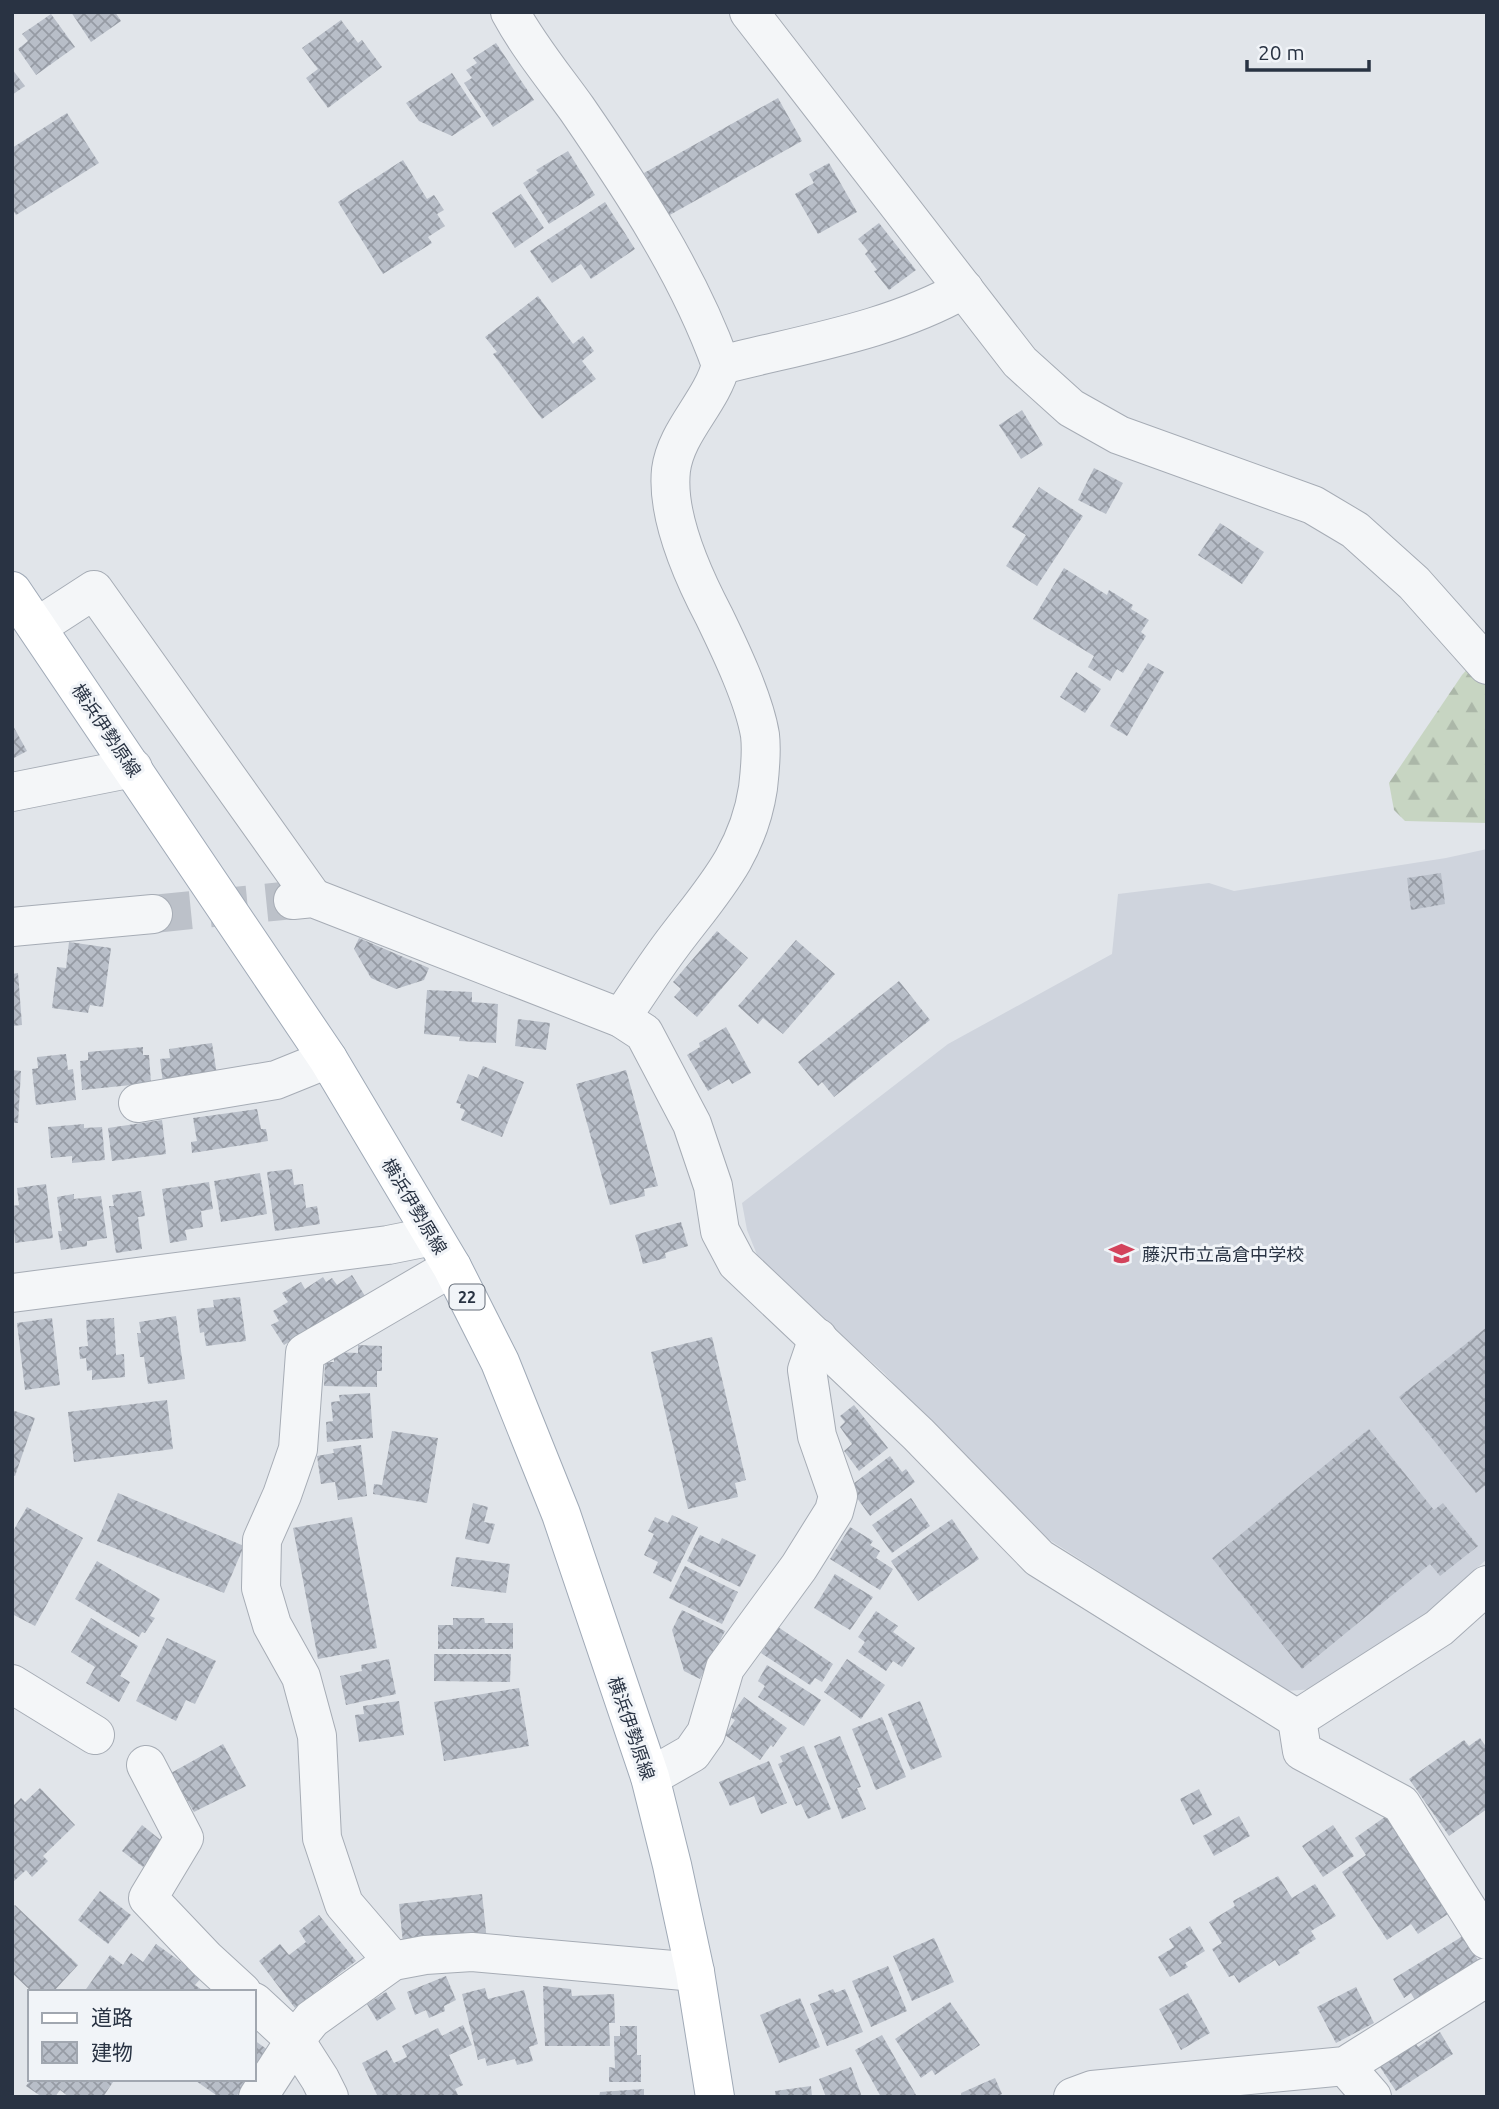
<svg xmlns="http://www.w3.org/2000/svg" width="1499" height="2109" viewBox="0 0 1499 2109" font-family="Ubuntu,'Noto Sans JP',sans-serif">
<style>
.built{fill:#cfd4dd}
.forest{fill:url(#forest-firs)}
.building{fill:url(#building-cross-hatch)}
.lines{fill:none;stroke-linecap:round;stroke-linejoin:round}
.minor-tunnel{stroke:#bcc1c9;stroke-width:38;stroke-dasharray:38 19;stroke-linecap:butt}
.minor-casing{stroke:#a6acb5;stroke-width:40}
.major-casing{stroke:#a0aab7;stroke-width:40}
.minor{stroke:#f4f6f8;stroke-width:38}
.major{stroke:#fff;stroke-width:38}
.labels{text-anchor:middle;dominant-baseline:central;stroke-width:6;stroke-linejoin:round;paint-order:stroke}
.shield{fill:#f1f4f8;stroke:#656d79;stroke-width:2}
.shield-label{font-size:16px;font-weight:bold;fill:#293343}
.street-label{font-size:18px;fill:#293343;stroke:#f1f4f8}
.poi-label{font-size:18px;fill:#293343;stroke:#f1f4f8;text-anchor:start}
</style>
<defs>
<pattern id="forest-firs" width="22" height="20" patternUnits="userSpaceOnUse" patternTransform="scale(1.75)"><rect width="22" height="20" fill="#c7d5c2"/><path d="M5 1l3.5 6h-7zM16 11l3.5 6h-7z" fill="#abb7a8"/></pattern>
<pattern id="building-cross-hatch" width="8" height="8" patternUnits="userSpaceOnUse" patternTransform="scale(1.75)"><rect width="8" height="8" fill="#b8bec8"/><path d="M0 0l8 8M0 8l8-8" fill="none" stroke="#969ba4"/></pattern>
</defs>
<rect width="100%" height="100%" fill="#e1e5ea"/>
<!-- built -->
<path class="built" d="M1487 849V1559L1431 1610 1315 1689 1286 1691 1020 1521 884 1373 808 1305 766 1277 747 1230 742 1203 948 1044 1112 954 1118 894 1209 883 1234 891 1446 858Z"/>
<!-- forest -->
<path class="forest" d="M1487 647V823L1405 821 1394 810 1389 783 1462 675Z"/>
<!-- building -->
<g class="building">
<path d="M71 12H115L121 21 91 42Z"/>
<path d="M51 14 75 47 36 75 18 49 28 41 22 34Z"/>
<path d="M341 20 358 43 362 40 382 67 328 108 306 78 318 69 302 48Z"/>
<path d="M496 43 534 100 493 127 464 83 472 78 466 70 477 63 473 58Z"/>
<path d="M12 69 25 86 12 95Z"/>
<path d="M452 73 481 117 452 136 419 121 406 103Z"/>
<path d="M778 98 802 141 668 216 644 173Z"/>
<path d="M67 113 99 163 16 215 12 209V148Z"/>
<path d="M568 151 595 195 549 224 523 183 539 173 536 170Z"/>
<path d="M403 160 427 199 434 195 444 210 437 214 445 226 428 237 432 243 383 274 338 202Z"/>
<path d="M829 163 857 212 818 234 795 194 814 183 809 174Z"/>
<path d="M521 194 544 228 515 248 492 213Z"/>
<path d="M605 202 635 249 591 279 581 264 552 283 530 251Z"/>
<path d="M879 223 916 270 889 290 874 271 877 270 865 254 868 251 858 239Z"/>
<path d="M538 296 573 344 583 336 594 351 582 361 596 379 542 419 493 354 497 352 485 337Z"/>
<path d="M1022 410 1043 445 1021 459 999 425Z"/>
<path d="M1094 468 1123 483 1106 514 1078 500Z"/>
<path d="M1039 487 1083 516 1037 586 1006 566 1026 535 1012 527Z"/>
<path d="M1220 523 1264 552 1242 584 1198 555Z"/>
<path d="M1064 568 1107 595 1109 590 1133 605 1131 609 1149 620 1141 632 1146 636 1123 673 1117 669 1110 681 1088 667 1094 656 1033 619Z"/>
<path d="M1148 663 1164 672 1127 736 1110 726Z"/>
<path d="M1076 672 1101 689 1085 713 1060 697Z"/>
<path d="M12 724 27 751 12 759Z"/>
<path d="M1441 873 1445 904 1411 910 1407 878Z"/>
<path d="M717 931 748 958 697 1017 674 997 681 989 673 982Z"/>
<path d="M359 938 429 968 424 980 396 989 371 978 354 949Z"/>
<path d="M796 940 835 974 783 1034 763 1018 758 1024 738 1006Z"/>
<path d="M69 942 111 948 103 1007 90 1005 88 1013 52 1008 57 967 66 968Z"/>
<path d="M18 973 22 1025 12 1026V974Z"/>
<path d="M899 981 930 1020 834 1097 822 1082 818 1086 798 1062Z"/>
<path d="M427 990 472 992V1002L498 1004 496 1043 459 1041 460 1037 424 1034Z"/>
<path d="M518 1019 550 1023 546 1050 515 1046Z"/>
<path d="M726 1027 751 1073 732 1084 729 1079 708 1091 687 1055 700 1047 699 1043Z"/>
<path d="M212 1043 217 1075 163 1083 160 1059 170 1058 169 1049Z"/>
<path d="M143 1047V1055H149L151 1083 82 1090 80 1061 88 1060V1052Z"/>
<path d="M66 1054 68 1070 73 1069 76 1100 36 1105 32 1069 38 1068 37 1057Z"/>
<path d="M483 1066 524 1082 502 1137 461 1120 465 1110 460 1108 461 1104 456 1103 468 1074 478 1078Z"/>
<path d="M12 1070 21 1071 18 1123H12Z"/>
<path d="M626 1070 658 1186 644 1189 645 1196 610 1205 576 1084Z"/>
<path d="M257 1109 261 1129H266L268 1141 192 1153 191 1142 197 1141 193 1118Z"/>
<path d="M162 1120 166 1154 112 1161 108 1128Z"/>
<path d="M84 1124V1128L102 1127 105 1160 72 1163V1156L51 1158 48 1127Z"/>
<path d="M292 1169 294 1185 303 1184 306 1208 317 1206 320 1224 275 1231 267 1172Z"/>
<path d="M260 1173 267 1214 221 1222 214 1181Z"/>
<path d="M209 1182 213 1209 201 1211 203 1227 185 1230 187 1240 170 1243 162 1189Z"/>
<path d="M46 1184 53 1238 15 1243 12 1206 19 1205 17 1188Z"/>
<path d="M141 1191 145 1216 138 1217 142 1249 116 1253 109 1206H114L112 1195Z"/>
<path d="M74 1194V1199L101 1196 107 1238 87 1241V1246L61 1250 58 1231H62L57 1197Z"/>
<path d="M681 1222 688 1246 665 1253 666 1258 643 1264 635 1235Z"/>
<path d="M352 1275 365 1296 284 1345 271 1325 279 1321 273 1311 288 1302 282 1293 301 1282 305 1289 323 1277 326 1282 332 1278 337 1285Z"/>
<path d="M240 1297 246 1341 206 1346 204 1332 200 1333 197 1309 214 1307 213 1300Z"/>
<path d="M176 1316 185 1379 148 1384 144 1357H140L137 1333H141L139 1322Z"/>
<path d="M52 1318 60 1385 25 1390 17 1323Z"/>
<path d="M114 1318 116 1355 124 1354 125 1377 92 1380V1370L87 1371 86 1358 80 1359 79 1347 88 1346 86 1320Z"/>
<path d="M1487 1327V1484L1476 1493 1399 1397Z"/>
<path d="M712 1337 746 1480 735 1483 738 1497 688 1509 651 1352Z"/>
<path d="M358 1345 382 1346V1371H377V1387L324 1386 325 1362H334V1352L358 1353Z"/>
<path d="M370 1393 373 1438 327 1442 326 1422 333 1421 331 1402 340 1401 339 1395Z"/>
<path d="M167 1400 173 1449 74 1462 68 1412Z"/>
<path d="M854 1405 888 1448 859 1471 844 1451 852 1444 840 1427 845 1422 840 1416Z"/>
<path d="M12 1410 35 1418 15 1476 12 1475Z"/>
<path d="M1369 1429 1434 1510 1443 1503 1478 1546 1440 1576 1430 1564 1302 1669 1212 1558Z"/>
<path d="M392 1431 438 1438 427 1503 373 1494 374 1484 382 1485Z"/>
<path d="M361 1445 367 1496 338 1500 335 1482 321 1484 317 1456 334 1453 333 1449Z"/>
<path d="M890 1456 902 1472 906 1469 915 1482 870 1516 849 1487Z"/>
<path d="M118 1493 244 1546 224 1593 97 1541Z"/>
<path d="M911 1498 930 1526 892 1553 872 1525Z"/>
<path d="M473 1503 488 1507 484 1522 495 1524 489 1544 465 1539Z"/>
<path d="M27 1507 83 1538 35 1626 12 1614V1533Z"/>
<path d="M672 1515 698 1527 671 1582 653 1573 658 1562 644 1555 654 1534 648 1531 655 1517 668 1523Z"/>
<path d="M352 1517 377 1648 318 1659 293 1528Z"/>
<path d="M952 1519 979 1559 918 1601 891 1561Z"/>
<path d="M850 1527 873 1541 870 1545 880 1551 876 1558 893 1569 880 1590 830 1559Z"/>
<path d="M700 1535 719 1544 722 1538 756 1555 740 1587 687 1561Z"/>
<path d="M456 1557 510 1564 506 1593 451 1586Z"/>
<path d="M97 1561 160 1599 150 1616 155 1618 145 1633 142 1632 139 1637 75 1599Z"/>
<path d="M685 1566 738 1592 722 1624 669 1598Z"/>
<path d="M835 1574 873 1597 850 1630 814 1608Z"/>
<path d="M682 1610 725 1631 700 1679 684 1671 672 1630Z"/>
<path d="M876 1611 898 1626 893 1632 915 1648 902 1667 893 1661 886 1671 858 1652 865 1642 858 1637Z"/>
<path d="M91 1618 138 1646 120 1676 130 1682 119 1702 86 1683 95 1667 71 1652Z"/>
<path d="M453 1618H484L485 1623H513V1649H438V1625H453Z"/>
<path d="M778 1627 833 1664 822 1682 815 1678 810 1685 761 1653Z"/>
<path d="M167 1638 216 1661 195 1704 186 1700 176 1721 136 1701Z"/>
<path d="M434 1654H511L510 1682 434 1681Z"/>
<path d="M389 1659 396 1694 346 1705 340 1676 362 1671 361 1665Z"/>
<path d="M847 1659 885 1685 861 1719 824 1692Z"/>
<path d="M767 1665 821 1700 804 1726 758 1697 765 1686 758 1681Z"/>
<path d="M519 1688 529 1746 444 1761 434 1702Z"/>
<path d="M744 1697 787 1728 773 1747 771 1745 760 1760 725 1735 735 1720 730 1717Z"/>
<path d="M399 1701 404 1735 359 1742 355 1715 364 1714 363 1706Z"/>
<path d="M920 1701 942 1757 911 1770 888 1714Z"/>
<path d="M882 1717 906 1777 876 1790 852 1729Z"/>
<path d="M840 1736 861 1787 857 1788 866 1809 842 1819 814 1746Z"/>
<path d="M1480 1738 1487 1748V1809L1449 1836 1409 1779 1464 1740 1469 1746Z"/>
<path d="M223 1744 246 1786 194 1812 171 1773Z"/>
<path d="M804 1746 831 1809 808 1819 801 1804 796 1806 778 1764 783 1762 780 1756Z"/>
<path d="M769 1761 787 1803 761 1814 754 1796 730 1806 719 1782Z"/>
<path d="M40 1788 75 1825 43 1856 48 1861 32 1877 26 1870 12 1883V1807L21 1798 25 1802Z"/>
<path d="M1199 1789 1212 1815 1193 1825 1180 1799Z"/>
<path d="M1389 1814 1454 1910 1418 1934 1411 1924 1387 1940 1342 1872 1366 1855 1355 1838Z"/>
<path d="M1239 1816 1250 1836 1214 1856 1203 1836Z"/>
<path d="M142 1825 163 1842 143 1867 122 1851Z"/>
<path d="M1333 1825 1354 1856 1323 1877 1302 1846Z"/>
<path d="M1278 1876 1292 1898 1315 1884 1336 1916 1311 1931 1316 1939 1298 1950 1300 1953 1279 1966 1275 1960 1239 1983 1234 1975 1229 1977 1212 1949 1222 1943 1209 1922 1235 1906 1233 1901Z"/>
<path d="M100 1891 131 1915 108 1944 78 1920Z"/>
<path d="M482 1894 487 1941 403 1943 399 1904Z"/>
<path d="M15 1905 78 1965 53 1992H32L12 1973V1908Z"/>
<path d="M319 1915 356 1961 295 2008 259 1961 280 1944 289 1955 306 1942 299 1931Z"/>
<path d="M1190 1926 1205 1951 1185 1963 1188 1967 1170 1977 1158 1957 1174 1947 1169 1939Z"/>
<path d="M1463 1936 1480 1963 1416 2002 1411 1993 1404 1998 1393 1979Z"/>
<path d="M934 1938 954 1982 912 2001 893 1956Z"/>
<path d="M156 1944 202 1977 195 1985 205 1992H84L110 1955 123 1965 131 1953 143 1962Z"/>
<path d="M888 1966 907 2011 871 2027 852 1981Z"/>
<path d="M446 1976 456 2000 444 2006 445 2011 429 2018 426 2010 415 2015 407 1992Z"/>
<path d="M543 1986 571 1989 572 1996 614 1994 615 2023H609L610 2046H545Z"/>
<path d="M1356 1987 1374 2023 1336 2043 1317 2007Z"/>
<path d="M485 1988 488 1999 524 1990 538 2044 529 2047 533 2061 517 2065 515 2059 487 2066 485 2058 478 2060 462 1994Z"/>
<path d="M833 1989 835 1993 845 1989 863 2032 827 2046 810 2004 820 2000 818 1995Z"/>
<path d="M386 1992 396 2009 377 2021 367 2004Z"/>
<path d="M1188 1993 1210 2033 1181 2050 1159 2009Z"/>
<path d="M800 1998 820 2047 779 2063 760 2015Z"/>
<path d="M950 2002 980 2045 935 2075 932 2070 921 2078 895 2039Z"/>
<path d="M463 2025 472 2045 449 2055 463 2085 455 2089 459 2097H378L362 2063 387 2050 394 2063 407 2057 402 2046 438 2028 442 2036Z"/>
<path d="M620 2026H637V2055H641V2082H609V2067L615 2068 614 2036H620Z"/>
<path d="M1440 2032 1453 2054 1396 2091 1376 2061 1412 2037 1418 2047Z"/>
<path d="M882 2035 916 2095 913 2097H881L855 2050Z"/>
<path d="M254 2040 268 2050 254 2071Z"/>
<path d="M851 2067 862 2097H826L819 2079Z"/>
<path d="M995 2078 1002 2094 996 2097H962L961 2093Z"/>
<path d="M31 2079H115L103 2097H69L60 2090 55 2097H42L26 2086Z"/>
<path d="M193 2079H248L236 2097H219Z"/>
<path d="M811 2086 812 2097H776L775 2091Z"/>
<path d="M644 2089V2097H599L600 2092Z"/>
</g>
<g class="lines">
<!-- minor-tunnel -->
<path class="minor-tunnel" d="M153 914 293 900"/>
<defs>
<g id="minor">
<path d="M510 12C529 47 554 77 577 109 632 189 688 273 721 365 711 403 676 431 671 470 666 516 693 576 714 616 730 649 754 699 760 735 762 752 760 771 758 788 748 855 711 892 672 944 654 968 638 993 621 1018"/>
<path d="M749 12 1020 362 1071 408 1119 435 1313 505 1355 530 1414 583 1487 665"/>
<path d="M721 365C803 344 890 331 964 289"/>
<path d="M37 627 94 590 313 898"/>
<path d="M12 792 133 768"/>
<path d="M293 900 313 898 621 1018 644 1033 692 1124 713 1186 720 1231 737 1263 918 1434 1039 1558 1297 1719 1439 1628 1487 1585"/>
<path d="M12 927 153 914"/>
<path d="M138 1103 276 1080 328 1059"/>
<path d="M12 1293 388 1245 433 1236"/>
<path d="M12 1684 95 1735"/>
<path d="M1297 1719 1302 1751 1401 1804 1487 1940"/>
<path d="M146 1765 184 1838 148 1898 206 1959 242 1992"/>
<path d="M650 1777 692 1753 706 1733 725 1668 799 1567 834 1511 838 1496 817 1436 807 1370 818 1338"/>
<path d="M393 1961 344 1904 322 1838 317 1736 301 1677 272 1625 261 1588 262 1540 282 1495 298 1449 305 1353 452 1267"/>
<path d="M254 2002 295 2040 320 2079 329 2097"/>
<path d="M1345 2066 1372 2097"/>
<path d="M258 2097 295 2040 312 2019 393 1961 425 1955 472 1952 695 1972"/>
<path d="M1073 2097 1092 2090 1345 2066 1487 1977"/>
</g>
<path id="major" d="M12 591 328 1059 452 1267 500 1362 561 1514 650 1777 672 1865 695 1972 715 2097"/>
</defs>
<!-- minor casing -->
<use href="#minor" class="minor-casing"/>
<!-- major casing -->
<use href="#major" class="major-casing"/>
<!-- minor -->
<use href="#minor" class="minor"/>
<!-- major -->
<use href="#major" class="major"/>
</g>
<!-- icons -->
<defs>
<symbol id="school-bare" viewBox="-9 -9 18 18"><path d="M0-5L7-2L0 1L-7-2ZM-4 1L0 2.5L4 1V4Q0 6-4 4Z" fill="#d3435c" stroke="#f1f4f8" stroke-width="2.5" paint-order="stroke"/></symbol>
</defs>
<g fill-rule="evenodd">
<use href="#school-bare" x="1104" y="1236" width="35" height="35"/>
</g>
<g class="labels">
<!-- shield labels -->
<rect class="shield" x="449.5" y="1284.5" width="35" height="25" rx="5"/>
<g class="shield-label">
<text x="467" y="1297">22</text>
</g>
<!-- street labels -->
<g class="street-label">
<text transform="translate(107 730) rotate(56)">横浜伊勢原線</text>
<text transform="translate(415 1206) rotate(59)">横浜伊勢原線</text>
<text transform="translate(632 1728) rotate(71)">横浜伊勢原線</text>
</g>
<!-- poi labels -->
<g class="poi-label">
<text x="1142" y="1254">藤沢市立高倉中学校</text>
</g>
</g>
<!-- border -->
<rect width="1499" height="2109" fill="none" stroke="#293343" stroke-width="28"/>
<!-- legend -->
<rect x="28" y="1990" width="228" height="91" fill="#f1f4f8" stroke="#a1a7b0" stroke-width="2"/>
<rect x="42" y="2013" width="35" height="10" fill="#ffffff" stroke="#a1a7b0" stroke-width="2"/>
<text x="91" y="2025" font-size="21" fill="#293343">道路</text>
<rect x="42" y="2042" width="35" height="21" fill="url(#building-cross-hatch)" stroke="#a1a7b0" stroke-width="2"/>
<text x="91" y="2060" font-size="21" fill="#293343">建物</text>
<!-- scale -->
<path d="M1247 60v10h122v-10" fill="none" stroke="#293343" stroke-width="3.5"/>
<text x="1258" y="60" font-size="21" fill="#293343" stroke="#f1f4f8" stroke-width="5" paint-order="stroke">20 m</text>
</svg>
